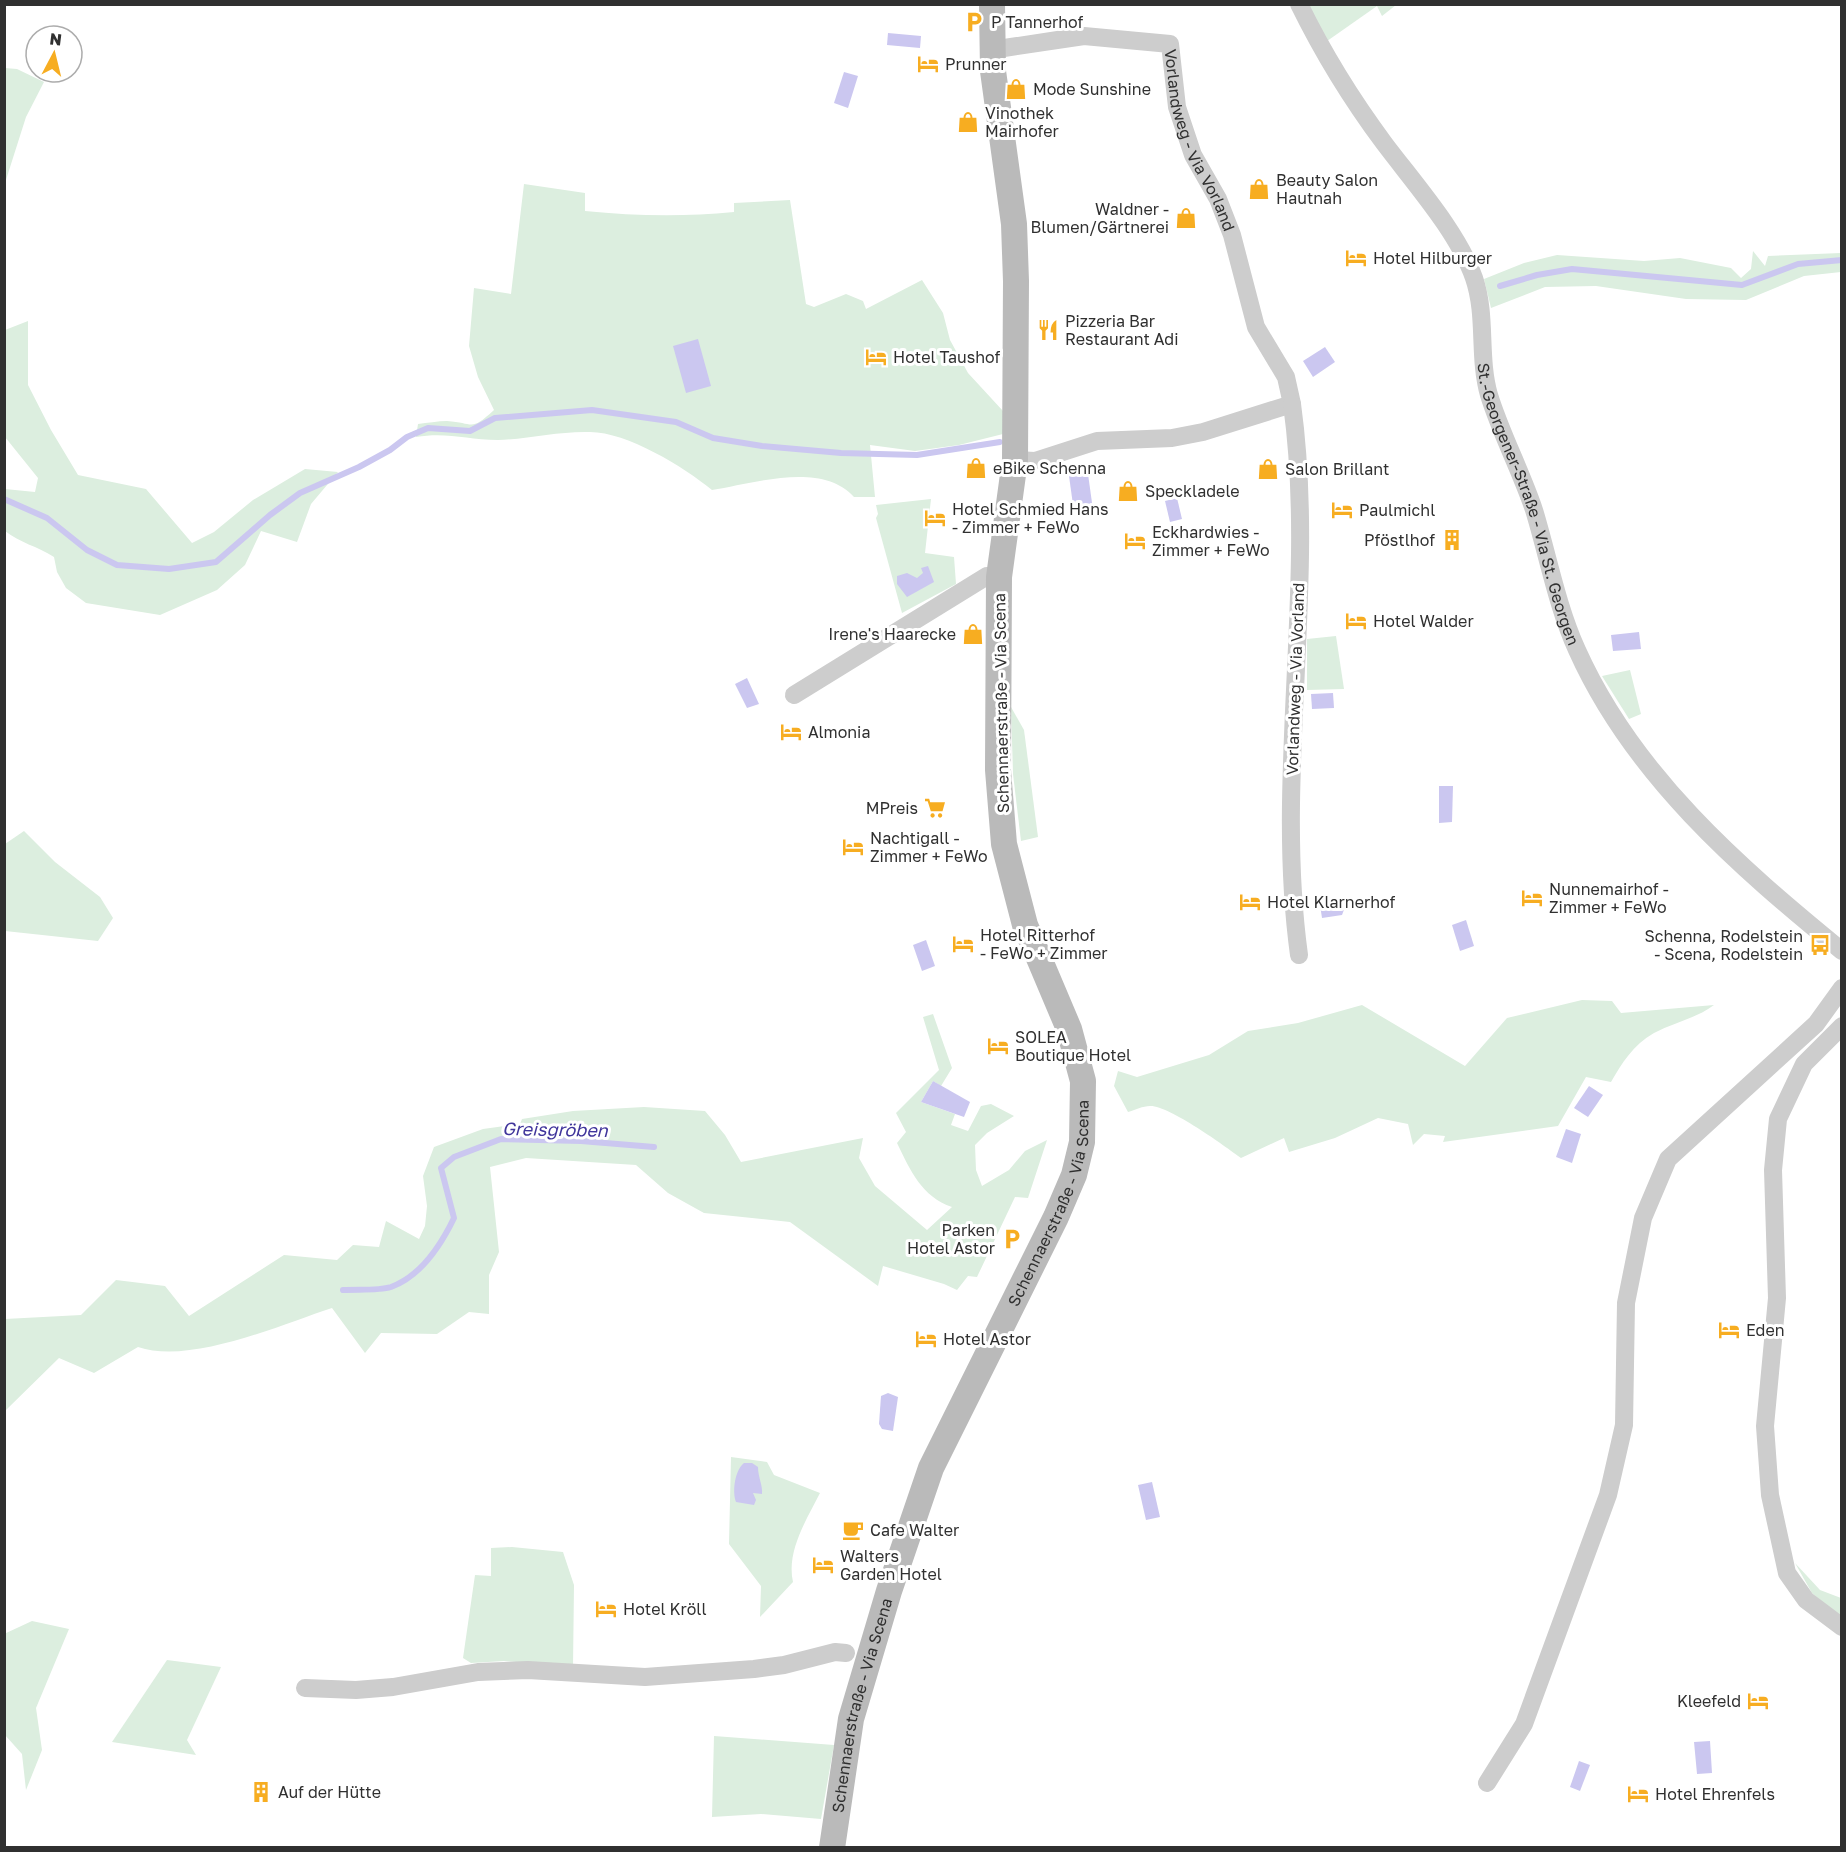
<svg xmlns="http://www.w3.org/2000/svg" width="1846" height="1852" viewBox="0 0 1846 1852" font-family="'Golos Text',sans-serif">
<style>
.green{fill:#dceedf}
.water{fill:#cbc7f0}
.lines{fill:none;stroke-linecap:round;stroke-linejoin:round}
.stream{stroke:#cbc7f0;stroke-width:6}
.street{stroke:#cdcdcd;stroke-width:18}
.secondary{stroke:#bababa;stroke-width:26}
.labels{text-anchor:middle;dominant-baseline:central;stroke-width:6;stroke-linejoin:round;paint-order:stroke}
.poi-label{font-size:16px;fill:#303030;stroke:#fff;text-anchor:start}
.street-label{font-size:16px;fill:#303030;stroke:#fff}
.water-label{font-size:18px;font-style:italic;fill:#40359b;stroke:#fff}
</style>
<rect width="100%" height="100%" fill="#fff"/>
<!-- green -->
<g class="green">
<path d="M1306 5H1396L1382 16 1377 6 1320 46Z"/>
<path d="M5 68 17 69 44 82 26 117 5 183Z"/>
<path d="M524 184 585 193V211C635 216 683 217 734 212V203L790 200 806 304 814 307 846 294 863 301 866 309 922 280 943 313 950 340 968 373 1003 411V434L959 445 915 451 870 445 875 497H854C822 461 755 483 712 490 684 467 627 432 590 432 559 431 529 439 498 440 467 440 448 432 416 437L418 424C427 423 438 421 447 421 475 423 470 432 494 410L478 377 469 346 474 288 511 294Z"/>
<path d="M1753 251 1765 266 1768 256 1841 253V272L1804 276 1746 300 1686 299 1596 286 1545 287 1491 308 1484 279 1524 263 1557 255 1644 261 1680 258 1731 268 1741 278 1751 269Z"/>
<path d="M28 321V385L51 430 78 475 146 489 192 543 214 532 253 500 305 469 338 472 311 504 297 542 261 531 245 565 217 590 160 615 86 603 66 588 57 572 54 557C37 546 20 543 5 531V489L35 492 38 478 5 437V330Z"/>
<path d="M931 499 925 553 954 557 956 584 902 613 876 518 878 514 876 505Z"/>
<path d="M1336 636 1344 689 1307 690V639Z"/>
<path d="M1630 670 1641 714 1629 719 1602 676Z"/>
<path d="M1011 707 1024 730 1038 837 1021 841 1013 774Z"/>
<path d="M24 831 55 862 100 897 113 918 98 941 5 931V844Z"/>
<path d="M1582 1000 1612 1001 1621 1013 1714 1005C1695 1019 1675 1022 1654 1033 1633 1045 1622 1063 1611 1082L1586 1077 1558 1126 1443 1142 1445 1136 1424 1134 1413 1145 1408 1124 1378 1118 1335 1138 1289 1152 1284 1138 1241 1158C1225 1146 1168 1105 1150 1106 1143 1106 1135 1110 1128 1112L1114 1086 1118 1071 1137 1077 1209 1055 1248 1031 1298 1023 1362 1005 1465 1066 1507 1018Z"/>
<path d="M933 1014 952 1068 941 1086 933 1081 921 1102 955 1114 951 1125 968 1131 981 1106 991 1104 1014 1116 987 1133 975 1145 976 1170 982 1186 1009 1170 1025 1151 1047 1140 1028 1198 1015 1197 977 1277 968 1276 957 1290 944 1284 883 1266 878 1286 790 1222 704 1213 668 1193 636 1165 526 1158 490 1167 499 1252 489 1275V1314L469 1312 437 1334 381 1333 365 1353 332 1308C280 1325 190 1365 138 1347L94 1373 59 1358 5 1411V1319L81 1315 116 1280 165 1286 189 1316 284 1255 337 1260 353 1245 379 1247 386 1221 419 1239 425 1226 427 1206 423 1176 434 1147 483 1129 520 1124 522 1119 573 1111 644 1107 705 1111 725 1135 741 1162 863 1138 859 1158 875 1186 927 1230 952 1207C922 1197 910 1170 897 1143L906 1132 896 1113 939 1070 923 1017Z"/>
<path d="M731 1457 767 1462 774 1475 820 1493C807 1519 786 1551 793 1582L760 1617 761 1586 729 1544Z"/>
<path d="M512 1547 563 1552 574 1585 573 1667 504 1661 471 1663 463 1658 475 1575 491 1576V1548Z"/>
<path d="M1795 1563 1820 1590 1841 1598V1618L1812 1593Z"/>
<path d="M32 1621 69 1629 36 1708 42 1750 26 1790 22 1754 5 1735 4 1634Z"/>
<path d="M167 1660 221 1667 187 1740 196 1755 112 1742Z"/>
<path d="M714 1736 834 1745 821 1819 761 1814 712 1817Z"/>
</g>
<!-- water -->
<g class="water">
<path d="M888 33 921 36 920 48 887 45Z"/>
<path d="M844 72 858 76 848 108 834 103Z"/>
<path d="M698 339 711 386 686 393 673 346Z"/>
<path d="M1325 347 1335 362 1313 377 1303 361Z"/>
<path d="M1088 474 1093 510 1074 512 1069 476Z"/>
<path d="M1177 498 1182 519 1170 522 1165 501Z"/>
<path d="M928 566 934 582 907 597 897 584V576L907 573 917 578 923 573 921 568Z"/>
<path d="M1639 632 1641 649 1613 651 1611 635Z"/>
<path d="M747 678 759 704 747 708 735 684Z"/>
<path d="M1333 693 1334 708 1312 709 1311 694Z"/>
<path d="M1439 786H1453L1452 822 1439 823Z"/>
<path d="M1341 903 1345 907 1342 915 1322 918 1320 905Z"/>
<path d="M1466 920 1474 946 1460 951 1452 925Z"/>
<path d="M926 940 935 966 922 971 913 945Z"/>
<path d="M933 1081 970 1102 964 1117 921 1102Z"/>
<path d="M1589 1086 1603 1095 1588 1117 1574 1108Z"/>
<path d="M1566 1129 1581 1134 1572 1163 1556 1157Z"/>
<path d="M888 1393 898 1397 893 1431 882 1429 879 1424 881 1396Z"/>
<path d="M744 1463H752L758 1467C758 1477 763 1486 762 1494L753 1493 756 1500 754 1505 736 1502C732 1491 735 1470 744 1463Z"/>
<path d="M1152 1482 1160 1517 1146 1520 1138 1485Z"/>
<path d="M1710 1741 1712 1773 1697 1774 1694 1742Z"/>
<path d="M1579 1761 1590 1765 1580 1791 1570 1787Z"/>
</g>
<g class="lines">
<!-- stream -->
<g class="stream">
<path d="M1500 286 1537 275 1572 269 1742 285 1798 264 1842 260"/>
<path d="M4 499 47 518 87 550 117 565 169 569 216 562 270 515 300 493 359 467 390 450 407 437 428 428 470 431 495 418 592 410 676 422 713 438 762 446 841 453 917 455 1000 442"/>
<path d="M343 1290C358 1289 378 1291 391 1287 421 1276 441 1245 454 1218L441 1168 454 1157 501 1139 581 1141 654 1147"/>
</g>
<!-- street -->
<g class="street">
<path id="s1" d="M1299 4C1323 53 1352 100 1384 143 1414 183 1458 232 1474 278 1487 316 1478 357 1489 395 1501 434 1521 471 1534 510 1548 556 1557 606 1577 650 1633 775 1738 866 1842 951"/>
<path id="s2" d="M991 50 1084 36 1170 44 1177 107 1193 155 1218 199 1232 235 1256 327 1286 377 1292 404 1203 432 1172 438 1097 441 1035 461 1015 460"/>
<path d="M1292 404C1317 585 1274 773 1299 955"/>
<path d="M794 695 987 576 999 577"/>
<path d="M1842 1026 1804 1064 1778 1119 1773 1170 1777 1298 1765 1426 1770 1495 1787 1573 1806 1600 1842 1627"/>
<path d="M305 1688 356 1690 393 1687 478 1672 528 1670 645 1677 754 1669 784 1665 835 1652 846 1653"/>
<path d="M1487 1783 1524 1724 1608 1495 1624 1425 1626 1303 1643 1218 1668 1159 1816 1024 1842 988"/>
</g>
<!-- secondary -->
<path class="secondary" id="s3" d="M832 1848 851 1719 889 1591 931 1468 1056 1217 1074 1175 1082 1142 1083 1081 1069 1029 1025 925 1004 844 998 770 999 577 1015 460 1016 281 1014 224 993 71 992 4"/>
</g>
<!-- icons -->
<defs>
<symbol id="parking-bare" viewBox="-9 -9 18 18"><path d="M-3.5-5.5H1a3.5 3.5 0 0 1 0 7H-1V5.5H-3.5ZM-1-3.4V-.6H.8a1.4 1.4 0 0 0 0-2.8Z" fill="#f7ad21" stroke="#fff" stroke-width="2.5" paint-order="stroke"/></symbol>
<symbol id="hotel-bare" viewBox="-9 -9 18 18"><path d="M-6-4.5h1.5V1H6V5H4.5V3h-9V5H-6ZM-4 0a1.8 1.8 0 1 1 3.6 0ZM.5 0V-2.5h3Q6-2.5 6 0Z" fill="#f7ad21" stroke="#fff" stroke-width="2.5" paint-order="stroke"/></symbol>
<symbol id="shop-bare" viewBox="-9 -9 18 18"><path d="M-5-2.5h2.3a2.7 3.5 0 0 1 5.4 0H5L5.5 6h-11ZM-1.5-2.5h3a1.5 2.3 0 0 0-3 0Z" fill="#f7ad21" stroke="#fff" stroke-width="2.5" paint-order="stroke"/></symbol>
<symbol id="restaurant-bare" viewBox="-9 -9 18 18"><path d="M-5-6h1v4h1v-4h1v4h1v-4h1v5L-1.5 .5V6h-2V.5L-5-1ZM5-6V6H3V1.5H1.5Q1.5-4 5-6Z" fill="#f7ad21" stroke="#fff" stroke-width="2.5" paint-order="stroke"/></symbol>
<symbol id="building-bare" viewBox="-9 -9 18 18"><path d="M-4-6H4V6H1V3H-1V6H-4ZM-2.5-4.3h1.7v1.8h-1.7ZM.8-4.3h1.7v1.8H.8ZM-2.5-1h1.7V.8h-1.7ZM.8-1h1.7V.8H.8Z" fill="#f7ad21" stroke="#fff" stroke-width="2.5" paint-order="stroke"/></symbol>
<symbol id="supermarket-bare" viewBox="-9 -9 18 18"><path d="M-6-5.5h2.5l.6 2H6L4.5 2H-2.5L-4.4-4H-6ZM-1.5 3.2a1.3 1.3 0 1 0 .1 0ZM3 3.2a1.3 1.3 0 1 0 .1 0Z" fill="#f7ad21" stroke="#fff" stroke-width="2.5" paint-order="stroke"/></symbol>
<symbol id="bus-bare" viewBox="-9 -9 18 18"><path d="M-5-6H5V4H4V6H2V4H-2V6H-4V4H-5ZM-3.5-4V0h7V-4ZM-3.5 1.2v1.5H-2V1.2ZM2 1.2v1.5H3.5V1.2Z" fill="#f7ad21" stroke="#fff" stroke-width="2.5" paint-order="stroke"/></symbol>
<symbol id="cafe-bare" viewBox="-9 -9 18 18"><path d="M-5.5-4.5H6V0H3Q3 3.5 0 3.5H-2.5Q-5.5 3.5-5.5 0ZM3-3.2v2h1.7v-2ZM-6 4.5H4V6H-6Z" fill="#f7ad21" stroke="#fff" stroke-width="2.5" paint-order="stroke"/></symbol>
</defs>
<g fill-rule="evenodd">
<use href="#parking-bare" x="959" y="7" width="30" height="30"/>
<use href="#hotel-bare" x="913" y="49" width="30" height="30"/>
<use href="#shop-bare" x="1001" y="74" width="30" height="30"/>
<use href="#shop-bare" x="953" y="107" width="30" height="30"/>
<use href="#shop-bare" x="1244" y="174" width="30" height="30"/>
<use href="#shop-bare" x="1171" y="203" width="30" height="30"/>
<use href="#hotel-bare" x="1341" y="243" width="30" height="30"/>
<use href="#restaurant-bare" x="1033" y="315" width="30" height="30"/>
<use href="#hotel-bare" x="861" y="342" width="30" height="30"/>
<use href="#shop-bare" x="961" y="453" width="30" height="30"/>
<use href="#shop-bare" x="1253" y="454" width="30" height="30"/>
<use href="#shop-bare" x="1113" y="476" width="30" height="30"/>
<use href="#hotel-bare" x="1327" y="495" width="30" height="30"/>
<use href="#hotel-bare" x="920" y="503" width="30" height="30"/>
<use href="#building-bare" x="1437" y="525" width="30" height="30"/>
<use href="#hotel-bare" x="1120" y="526" width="30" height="30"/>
<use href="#hotel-bare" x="1341" y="606" width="30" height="30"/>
<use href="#shop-bare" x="958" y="619" width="30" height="30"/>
<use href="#hotel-bare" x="776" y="717" width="30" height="30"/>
<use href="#supermarket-bare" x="920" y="793" width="30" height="30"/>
<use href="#hotel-bare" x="838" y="832" width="30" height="30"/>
<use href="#hotel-bare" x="1517" y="883" width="30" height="30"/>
<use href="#hotel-bare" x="1235" y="887" width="30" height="30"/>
<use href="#hotel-bare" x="948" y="929" width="30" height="30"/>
<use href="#bus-bare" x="1805" y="930" width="30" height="30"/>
<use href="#hotel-bare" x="983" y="1031" width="30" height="30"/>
<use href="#parking-bare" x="997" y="1224" width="30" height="30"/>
<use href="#hotel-bare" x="1714" y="1315" width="30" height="30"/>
<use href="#hotel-bare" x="911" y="1324" width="30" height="30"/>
<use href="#cafe-bare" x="838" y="1515" width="30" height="30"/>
<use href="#hotel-bare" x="808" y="1550" width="30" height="30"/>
<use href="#hotel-bare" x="591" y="1594" width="30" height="30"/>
<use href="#hotel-bare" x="1743" y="1686" width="30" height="30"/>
<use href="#building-bare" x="246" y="1777" width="30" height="30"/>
<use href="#hotel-bare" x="1623" y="1779" width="30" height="30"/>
</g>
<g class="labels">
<!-- poi labels -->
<g class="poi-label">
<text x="991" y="22">P Tannerhof</text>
<text x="945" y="64">Prunner</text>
<text x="1033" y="89">Mode Sunshine</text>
<text x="985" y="113">Vinothek<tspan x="985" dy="18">Mairhofer</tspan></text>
<text x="1276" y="180">Beauty Salon<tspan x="1276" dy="18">Hautnah</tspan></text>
<text x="1169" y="209" text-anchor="end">Waldner -<tspan x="1169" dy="18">Blumen/Gärtnerei</tspan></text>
<text x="1373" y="258">Hotel Hilburger</text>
<text x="1065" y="321">Pizzeria Bar<tspan x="1065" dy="18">Restaurant Adi</tspan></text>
<text x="893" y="357">Hotel Taushof</text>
<text x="993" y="468">eBike Schenna</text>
<text x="1285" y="469">Salon Brillant</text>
<text x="1145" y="491">Speckladele</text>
<text x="952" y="509">Hotel Schmied Hans<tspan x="952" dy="18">- Zimmer + FeWo</tspan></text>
<text x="1359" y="510">Paulmichl</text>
<text x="1152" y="532">Eckhardwies -<tspan x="1152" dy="18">Zimmer + FeWo</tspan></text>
<text x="1435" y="540" text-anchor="end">Pföstlhof</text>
<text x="1373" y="621">Hotel Walder</text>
<text x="956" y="634" text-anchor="end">Irene's Haarecke</text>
<text x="808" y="732">Almonia</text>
<text x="918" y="808" text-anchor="end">MPreis</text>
<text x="870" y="838">Nachtigall -<tspan x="870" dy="18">Zimmer + FeWo</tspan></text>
<text x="1549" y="889">Nunnemairhof -<tspan x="1549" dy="18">Zimmer + FeWo</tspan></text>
<text x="1267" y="902">Hotel Klarnerhof</text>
<text x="980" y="935">Hotel Ritterhof<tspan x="980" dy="18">- FeWo + Zimmer</tspan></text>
<text x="1803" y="936" text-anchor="end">Schenna, Rodelstein<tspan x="1803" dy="18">- Scena, Rodelstein</tspan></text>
<text x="1015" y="1037">SOLEA<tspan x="1015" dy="18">Boutique Hotel</tspan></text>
<text x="995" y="1230" text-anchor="end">Parken<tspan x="995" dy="18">Hotel Astor</tspan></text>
<text x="1746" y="1330">Eden</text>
<text x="943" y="1339">Hotel Astor</text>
<text x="870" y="1530">Cafe Walter</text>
<text x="840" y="1556">Walters<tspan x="840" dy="18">Garden Hotel</tspan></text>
<text x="623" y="1609">Hotel Kröll</text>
<text x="1741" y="1701" text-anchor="end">Kleefeld</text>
<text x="278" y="1792">Auf der Hütte</text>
<text x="1655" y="1794">Hotel Ehrenfels</text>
</g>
<!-- street labels -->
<g class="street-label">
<text stroke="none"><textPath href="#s2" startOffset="282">Vorlandweg - Via Vorland</textPath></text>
<text stroke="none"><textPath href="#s1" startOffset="560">St.-Georgener-Straße - Via St. Georgen</textPath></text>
<text transform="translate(1295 679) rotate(-88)">Vorlandweg - Via Vorland</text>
<text transform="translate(1001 703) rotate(-91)">Schennaerstraße - Via Scena</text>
<text stroke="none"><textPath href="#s3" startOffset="686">Schennaerstraße - Via Scena</textPath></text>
<text stroke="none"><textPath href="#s3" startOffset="146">Schennaerstraße - Via Scena</textPath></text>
</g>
<!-- water labels -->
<g class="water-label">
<text transform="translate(555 1129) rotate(1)">Greisgröben</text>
</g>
</g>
<!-- border -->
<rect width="1846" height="1852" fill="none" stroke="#303030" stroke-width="12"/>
<!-- north arrow -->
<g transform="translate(54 54) rotate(7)"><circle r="28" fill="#ffffff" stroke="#acacac" stroke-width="1.5"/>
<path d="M0-4.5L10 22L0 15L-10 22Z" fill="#f7ad21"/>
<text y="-9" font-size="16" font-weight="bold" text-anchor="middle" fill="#303030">N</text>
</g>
</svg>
